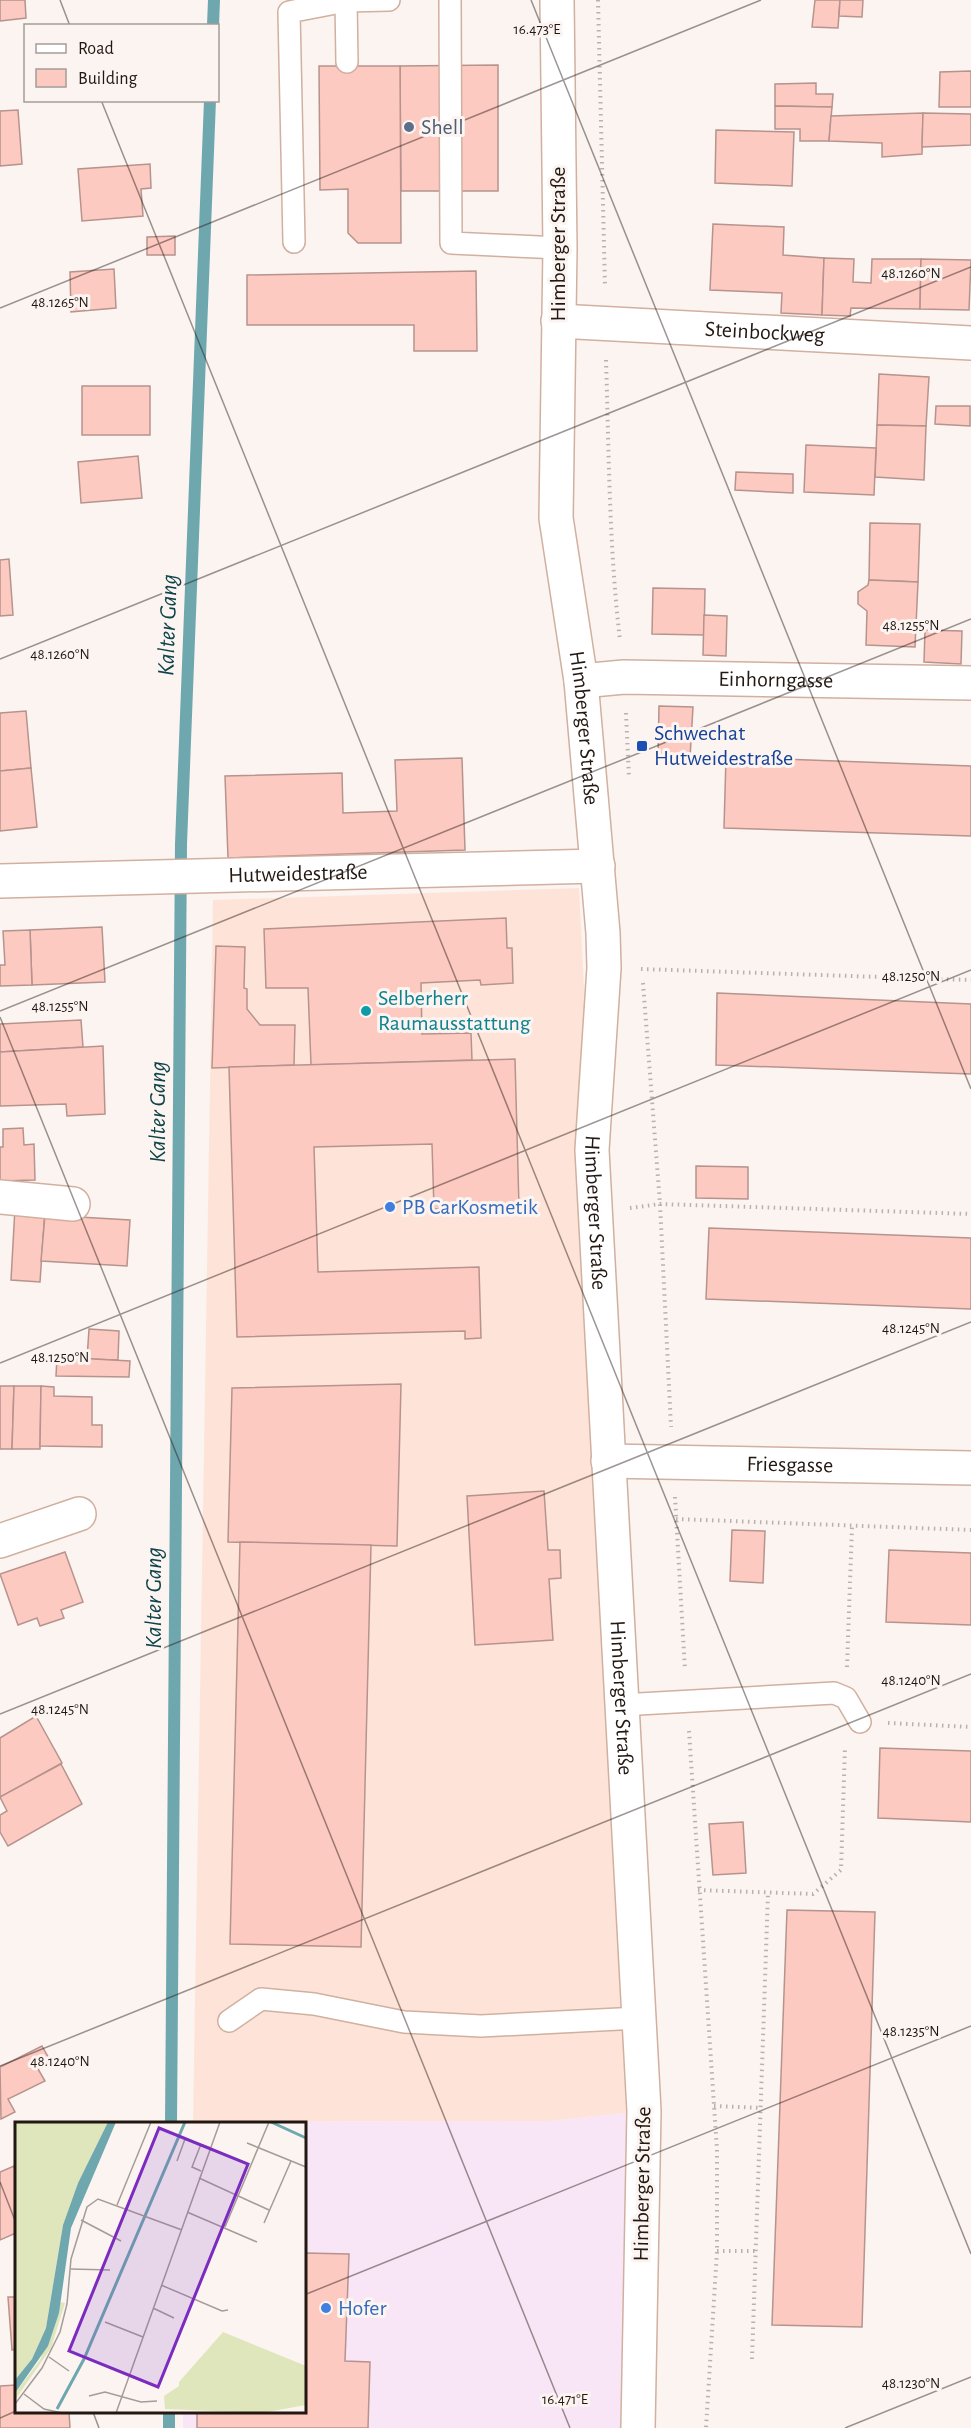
<svg xmlns="http://www.w3.org/2000/svg" width="971" height="2428" viewBox="0 0 971 2428" font-family="'Alegreya Sans',sans-serif">
<style>
.commercial{fill:#f8e5f5}
.built{fill:#fee4d8}
.lines{fill:none;stroke-linecap:round;stroke-linejoin:round}
.stream{stroke:#6fa7af;stroke-width:12}
.building{fill:#fdcac1;stroke:#b7938d;stroke-width:1.5}
.lane-casing{stroke:#d1b0a0;stroke-width:24}
.street-casing{stroke:#d1b0a0;stroke-width:36}
.secondary-casing{stroke:#d1b0a0;stroke-width:36}
.path{stroke:#bab1ae;stroke-width:4;stroke-dasharray:1.5 4.5;stroke-linecap:butt}
.lane{stroke:#fff;stroke-width:21}
.street{stroke:#fff;stroke-width:33}
.secondary{stroke:#fff;stroke-width:33}
.ticks{fill:none;stroke:#231711;stroke-width:1.5;stroke-opacity:0.45}
.service-dot{fill:#5c6f8a;stroke:#fbf4f1;stroke-width:2}
.transit-dot{fill:#1a4fb4;stroke:#fbf4f1;stroke-width:2}
.culture-dot{fill:#0f9aa8;stroke:#fbf4f1;stroke-width:2}
.shop-dot{fill:#3f7fe0;stroke:#fbf4f1;stroke-width:2}
.labels{text-anchor:middle;dominant-baseline:central;stroke-width:6;stroke-linejoin:round;paint-order:stroke}
.service-label{font-size:22px;fill:#4e5e75;stroke:#fbf4f1;text-anchor:start}
.street-label{font-size:22px;fill:#231711;stroke:#fbf4f1}
.transit-label{font-size:22px;fill:#164399;stroke:#fbf4f1;text-anchor:start}
.culture-label{font-size:22px;fill:#0d838f;stroke:#fbf4f1;text-anchor:start}
.shop-label{font-size:22px;fill:#366cbe;stroke:#fbf4f1;text-anchor:start}
.water-label{font-size:24px;font-style:italic;fill:#0f434a;stroke:#fbf4f1}
.inset-river{fill:none;stroke:#6fa7af;stroke-width:3}
.inset-road{fill:none;stroke:#a59c97;stroke-width:1.5}
.view{fill:#7b2cbf;fill-opacity:0.15;stroke:#7b2cbf;stroke-width:3}
.inset-edge{fill:none;stroke:#231711;stroke-width:3}
.ticks-label{font-size:15px;text-anchor:middle;fill:#231711;stroke:#fbf4f1;stroke-width:6;stroke-linejoin:round;paint-order:stroke}
</style>
<rect width="100%" height="100%" fill="#fbf4f1"/>
<!-- commercial -->
<path class="commercial" d="M644 2111 638 2428H183V2412H304V2124H193V2122L548 2121Z"/>
<!-- built -->
<path class="built" d="M579 888 608 1461 644 2111 548 2121 193 2122 213 900Z"/>
<g class="lines">
<!-- stream -->
<g class="stream">
<path d="M213 26 214 0"/>
<path d="M171 2124 181 844 210 100"/>
<path d="M169 2428V2412"/>
</g>
</g>
<!-- building -->
<g class="building">
<path d="M0 0H25L26 18 0 21Z"/>
<path d="M815 0H840L838 28 812 27Z"/>
<path d="M840 0H863L862 17 839 16Z"/>
<path d="M498 65V191H401L400 66Z"/>
<path d="M319 66H400L401 243H358L348 233V189L320 190Z"/>
<path d="M971 71V107H939L940 72Z"/>
<path d="M816 83V94H833L832 107 775 106V84Z"/>
<path d="M775 106 832 107 829 141H800V129H775Z"/>
<path d="M18 110 22 164 0 166V111Z"/>
<path d="M923 113 922 154 882 157V143L829 141 831 116Z"/>
<path d="M923 113 971 114V145L922 147Z"/>
<path d="M716 130 794 132 792 186 715 183Z"/>
<path d="M150 164 151 188 141 189 143 216 82 221 78 169Z"/>
<path d="M713 224 784 227 783 255 824 258 822 315 781 313 782 293 710 290Z"/>
<path d="M175 236V255H147V237Z"/>
<path d="M824 258 854 259 853 282 871 283 872 259H921L920 309 851 308 850 316 822 315Z"/>
<path d="M921 259 971 260 969 310 920 309Z"/>
<path d="M114 269 116 308 71 312 70 272Z"/>
<path d="M476 271 477 351H414V325H247V275Z"/>
<path d="M879 374 929 377 926 426 877 425Z"/>
<rect x="82" y="386" width="68" height="49"/>
<path d="M936 406H970V426L935 424Z"/>
<path d="M877 425 926 426 924 480 875 477Z"/>
<path d="M806 445 876 448 874 495 804 492Z"/>
<path d="M138 456 142 498 81 503 78 462Z"/>
<path d="M736 472 793 474V493L735 490Z"/>
<path d="M870 523 920 524 918 582 869 580Z"/>
<path d="M9 559 13 615 0 616V560Z"/>
<path d="M869 580 918 582 915 647 866 645 867 611 858 604V592L868 585Z"/>
<path d="M653 588 705 589 704 635 652 634Z"/>
<path d="M704 615 727 616 726 656 703 655Z"/>
<path d="M925 630 962 631 961 664 924 662Z"/>
<path d="M659 706 693 707 690 758 658 757Z"/>
<path d="M26 711 31 768 0 771V713Z"/>
<path d="M726 757 971 766V836L724 828Z"/>
<path d="M462 758 465 850 228 858 225 776 342 773 343 813 397 811 395 760Z"/>
<path d="M31 768 37 827 0 831V771Z"/>
<path d="M506 918 507 948H512L513 983 481 985 480 980 421 983 422 1034 471 1033 472 1060 311 1065 308 988H266L264 929Z"/>
<path d="M102 927 105 982 32 985 30 930Z"/>
<path d="M30 930 32 985 0 986V965H5L3 931Z"/>
<path d="M216 946 245 947 244 988 247 989V1009L260 1025H295L294 1065 212 1068Z"/>
<path d="M717 993 971 1004V1074L716 1065Z"/>
<path d="M81 1020 83 1047 0 1052V1024Z"/>
<path d="M103 1046 105 1114 67 1116 66 1104 0 1106V1052Z"/>
<path d="M515 1059 519 1207 434 1209 432 1144 314 1147 318 1272 479 1267 481 1338 465 1339V1331L237 1337 229 1067Z"/>
<path d="M23 1128 24 1145 34 1144 35 1180 0 1181V1147H3V1129Z"/>
<path d="M696 1166 748 1167V1199L696 1198Z"/>
<path d="M15 1208 45 1210 40 1282 11 1280Z"/>
<path d="M45 1215 130 1220 127 1266 41 1261Z"/>
<path d="M709 1228 971 1238V1309L706 1299Z"/>
<path d="M89 1329 119 1331 118 1360 87 1359Z"/>
<path d="M57 1357 130 1361 129 1377 56 1376Z"/>
<path d="M401 1384 397 1546 228 1542 232 1388Z"/>
<path d="M0 1386H14L12 1449H0Z"/>
<path d="M14 1386H41L40 1449H12Z"/>
<path d="M41 1386 54 1387V1396L92 1397V1425H102V1447L40 1446Z"/>
<path d="M544 1491 548 1550H560L561 1578 549 1579 553 1640 475 1645 467 1496Z"/>
<path d="M732 1530 765 1531 763 1583 730 1581Z"/>
<path d="M240 1542 371 1545 361 1947 230 1944Z"/>
<path d="M889 1550 971 1553V1625L886 1622Z"/>
<path d="M65 1552 83 1602 61 1610 64 1618 40 1626 37 1618 18 1625 0 1574Z"/>
<path d="M36 1716 62 1763 0 1797V1738Z"/>
<path d="M880 1748 971 1751V1822L878 1818Z"/>
<path d="M61 1764 82 1804 8 1846 0 1832V1815L7 1811 0 1797Z"/>
<path d="M743 1822 746 1873 713 1875 709 1824Z"/>
<path d="M787 1910 875 1912 862 2327 772 2325Z"/>
<path d="M42 2046 51 2062 38 2069 45 2081 8 2099 15 2112 1 2119 0 2067Z"/>
<path d="M14 2166 16 2172V2233L0 2240V2172Z"/>
<path d="M304 2253 349 2254 345 2361 370 2362 368 2428H197V2412H304Z"/>
<path d="M8 2297H16V2349L12 2350Z"/>
<path d="M16 2385V2412H69L70 2428H0V2386Z"/>
</g>
<g class="lines">
<defs>
<g id="lane">
<path d="M450 0 451 243 560 248"/>
<path d="M346 1 347 62"/>
<path d="M294 242 289 12 346 1 389 0"/>
<path d="M621 1705 834 1693 846 1698 860 1722"/>
<path d="M229 2021 261 1999 314 2004 404 2022 481 2026 639 2018"/>
</g>
<g id="street">
<path id="s1" d="M558 321 971 343"/>
<path id="s2" d="M581 681 624 677 971 683"/>
<path id="s3" d="M0 881 598 866"/>
<path d="M0 1197 73 1204"/>
<path id="s4" d="M608 1461 971 1468"/>
<path d="M0 1541 79 1514"/>
</g>
<g id="secondary">
<path id="s5" d="M557 0 560 248 556 518 581 681 603 933 604 968 592 1150 644 2111 638 2428"/>
</g>
</defs>
<!-- lane casing -->
<use href="#lane" class="lane-casing"/>
<!-- street casing -->
<use href="#street" class="street-casing"/>
<!-- secondary casing -->
<use href="#secondary" class="secondary-casing"/>
<!-- path -->
<g class="path">
<path d="M598 0 605 286"/>
<path d="M606 360C609 453 609 547 620 640"/>
<path d="M626 713 629 778"/>
<path d="M641 969 971 980"/>
<path d="M643 983 660 1204 671 1427"/>
<path d="M630 1208 660 1204 971 1214"/>
<path d="M675 1497 685 1670"/>
<path d="M676 1519 971 1530"/>
<path d="M847 1667 852 1527"/>
<path d="M888 1723 971 1727"/>
<path d="M689 1731 717 2150V2251L706 2428"/>
<path d="M698 1890 813 1894 841 1870 845 1746"/>
<path d="M714 2106 762 2108"/>
<path d="M717 2251H755"/>
<path d="M752 2359 768 1893"/>
</g>
<!-- lane -->
<use href="#lane" class="lane"/>
<!-- street -->
<use href="#street" class="street"/>
<!-- secondary -->
<use href="#secondary" class="secondary"/>
</g>
<!-- ticks -->
<path class="ticks" d="M60 0 70 26M531 0 971 1089M101 100 971 2254M0 308 761 0M0 659 971 267M0 1011 971 619M0 1017 570 2428M0 1363 971 970M0 1714 971 1322M0 2066 971 1674M0 2182 16 2223M304 2295 971 2026M93 2412 99 2428M0 2418 16 2411M845 2428 971 2377"/>
<!-- markers -->
<circle class="service-dot" cx="409" cy="127" r="6"/>
<rect class="transit-dot" x="636" y="740" width="12" height="12" rx="3"/>
<circle class="culture-dot" cx="366" cy="1011" r="6"/>
<g class="shop-dot">
<circle cx="390" cy="1207" r="6"/>
<circle cx="326" cy="2308" r="6"/>
</g>
<g class="labels">
<!-- service labels -->
<g class="service-label">
<text x="421" y="127">Shell</text>
</g>
<!-- street labels -->
<g class="street-label">
<text transform="translate(558 244) rotate(-90)">Himberger Straße</text>
<text stroke="none"><textPath href="#s1" startOffset="207">Steinbockweg</textPath></text>
<text stroke="none"><textPath href="#s2" startOffset="195">Einhorngasse</textPath></text>
<text stroke="none"><textPath href="#s5" startOffset="730">Himberger Straße</textPath></text>
<text stroke="none"><textPath href="#s3" startOffset="298">Hutweidestraße</textPath></text>
<text stroke="none"><textPath href="#s5" startOffset="1216">Himberger Straße</textPath></text>
<text stroke="none"><textPath href="#s4" startOffset="182">Friesgasse</textPath></text>
<text stroke="none"><textPath href="#s5" startOffset="1702">Himberger Straße</textPath></text>
<text transform="translate(642 2184) rotate(-89)">Himberger Straße</text>
</g>
<!-- transit labels -->
<g class="transit-label">
<text x="654" y="733">Schwechat<tspan x="654" dy="25">Hutweidestraße</tspan></text>
</g>
<!-- culture labels -->
<g class="culture-label">
<text x="378" y="998">Selberherr<tspan x="378" dy="25">Raumausstattung</tspan></text>
</g>
<!-- shop labels -->
<g class="shop-label">
<text x="402" y="1207">PB CarKosmetik</text>
<text x="338" y="2308">Hofer</text>
</g>
<!-- water labels -->
<g class="water-label">
<text transform="translate(168 625) rotate(-88)">Kalter Gang</text>
<text transform="translate(158 1112) rotate(-90)">Kalter Gang</text>
<text transform="translate(154 1598) rotate(-90)">Kalter Gang</text>
</g>
</g>
<!-- overview -->
<g transform="translate(15 2122)">
<rect width="291" height="291" fill="#fbf4f1"/>
<path d="M0 0H93L63 61 48 103 31 206 17 237 0 258ZM44 180 50 181 36 226 0 278V271L25 238 44 191ZM208 210 291 244V283L247 291 150 287 149 274 164 264V260Z" fill="#e0e6bb"/>
<path d="M93 0H101L56 106 44 191 33 224 0 271V258L17 237 31 206 48 103 63 61Z" fill="#6fa7af"/>
<path class="inset-river" d="M256 0 291 16M42 287 69 237 170 0"/>
<path class="inset-road" d="M232 21 291 45M186 22 177 45 186 49M162 39 170 17 196 26M184 56 254 88M102 83 136 0M172 90 242 120M66 98 106 119M249 101 276 39M210 105 254 0M56 147 95 148M146 163 207 189 213 188M138 186 159 196M90 200 128 215M34 235 54 249M9 272 29 287 47 291M74 274 90 270 126 280 142 279M0 282 27 246 45 210 52 182 56 137 72 85 83 77 167 108M101 291 205 0"/>
<path class="view" d="M144 6 233 42 143 265 54 229Z"/>
<rect width="291" height="291" class="inset-edge"/>
</g>
<g class="ticks-label">
<text x="537" y="34">16.473°E</text>
<text x="911" y="278">48.1260°N</text>
<text x="60" y="307">48.1265°N</text>
<text x="911" y="630">48.1255°N</text>
<text x="60" y="659">48.1260°N</text>
<text x="911" y="981">48.1250°N</text>
<text x="60" y="1011">48.1255°N</text>
<text x="911" y="1333">48.1245°N</text>
<text x="60" y="1362">48.1250°N</text>
<text x="911" y="1685">48.1240°N</text>
<text x="60" y="1714">48.1245°N</text>
<text x="911" y="2036">48.1235°N</text>
<text x="60" y="2066">48.1240°N</text>
<text x="911" y="2388">48.1230°N</text>
<text x="565" y="2404">16.471°E</text>
</g>
<!-- legend -->
<rect x="24" y="24" width="195" height="78" fill="#fbf4f1" stroke="#a59c97" stroke-width="1.5"/>
<rect x="36" y="44" width="30" height="9" fill="#ffffff" stroke="#a59c97" stroke-width="1.5"/>
<text x="78" y="54" font-size="18" fill="#231711">Road</text>
<rect x="36" y="69" width="30" height="18" fill="#fdcac1" stroke="#a59c97" stroke-width="1.5"/>
<text x="78" y="84" font-size="18" fill="#231711">Building</text>
</svg>
